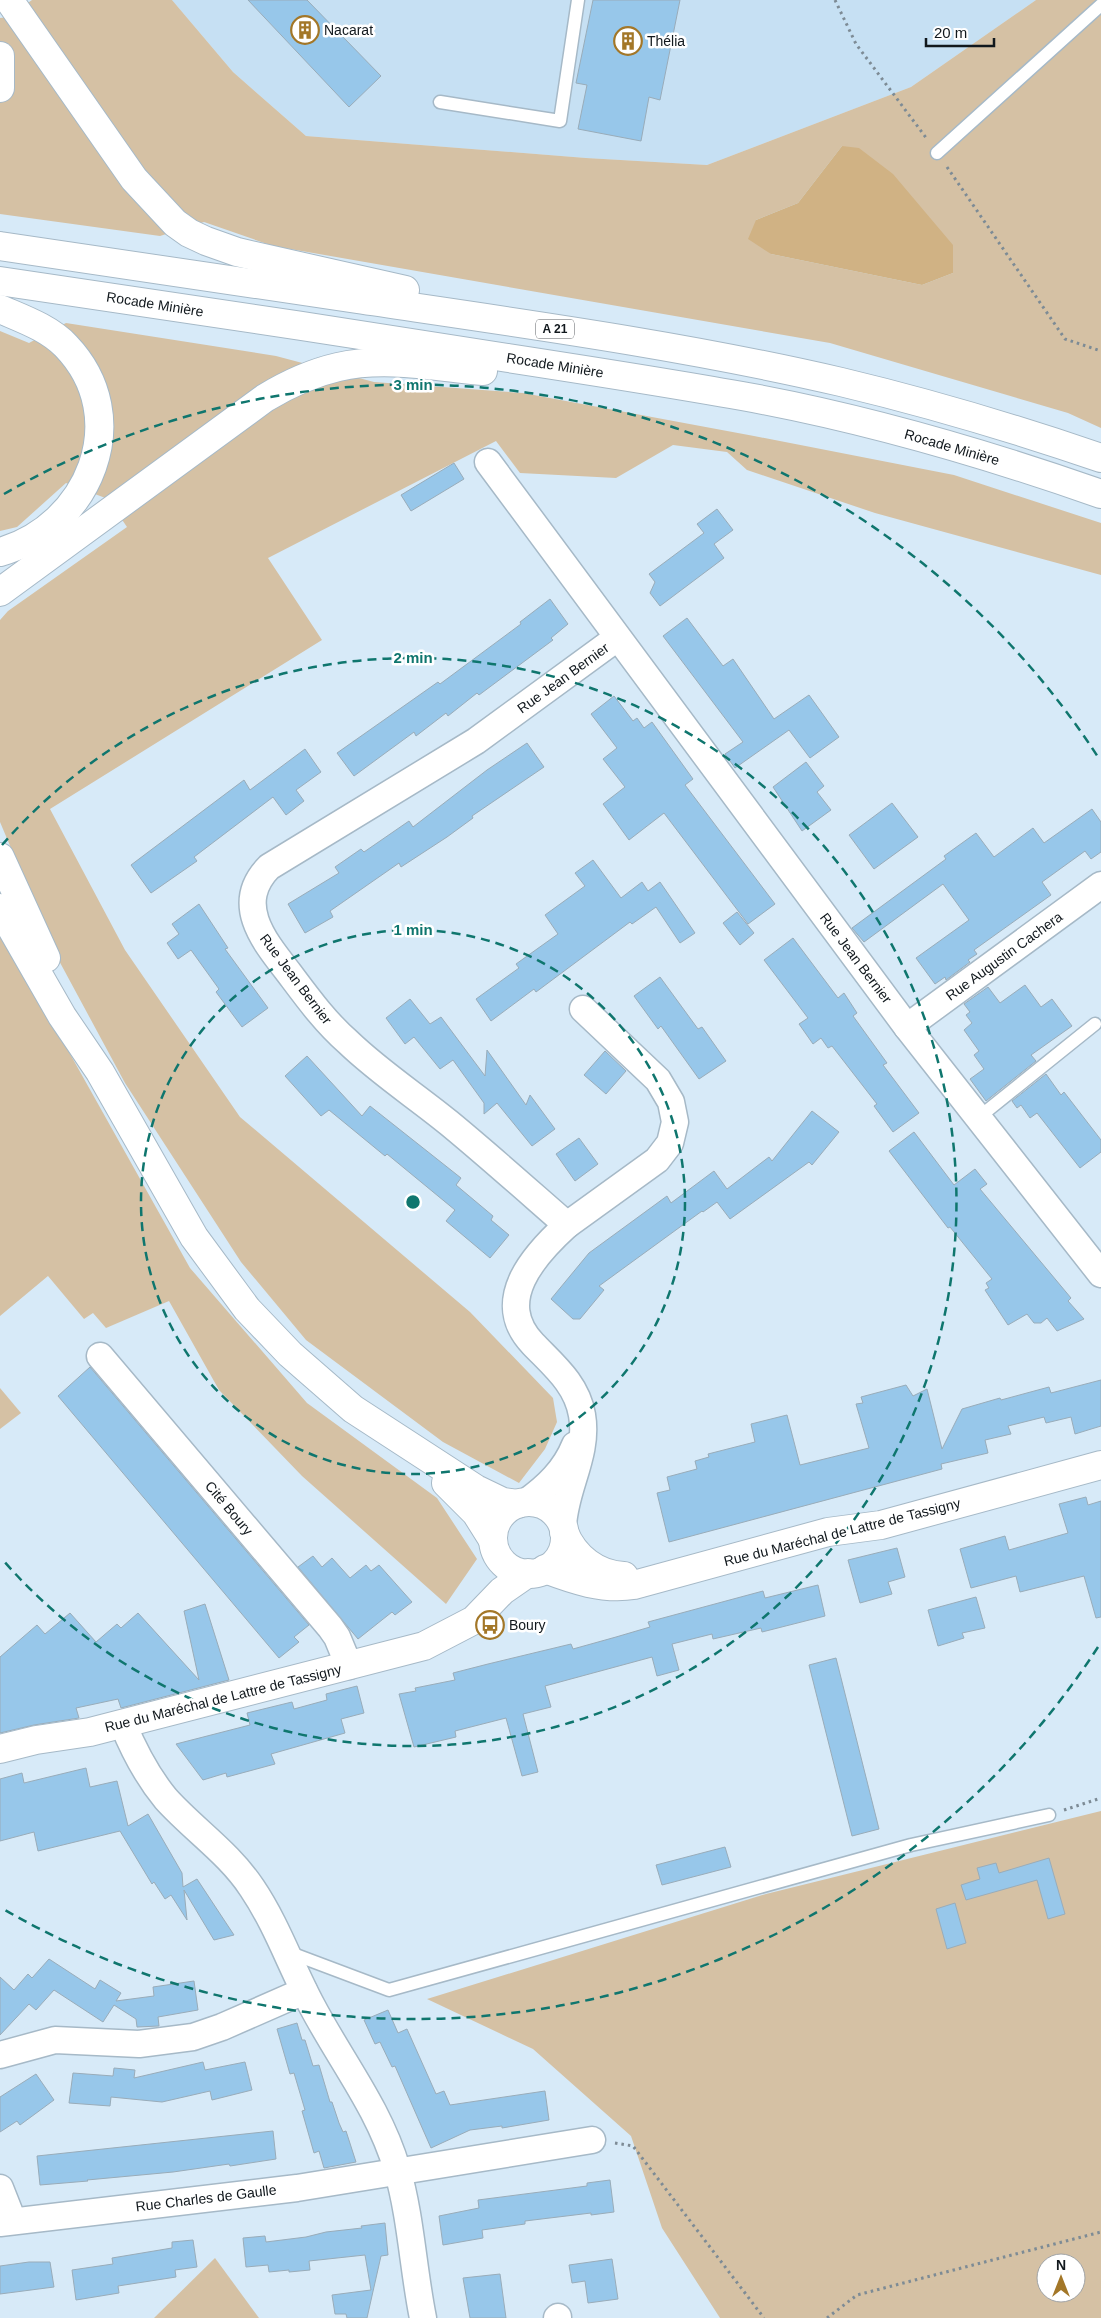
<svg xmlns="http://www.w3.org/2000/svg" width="1101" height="2318" viewBox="0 0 1101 2318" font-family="Arial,sans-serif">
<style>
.built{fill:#c6e0f3}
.green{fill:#d5c1a4;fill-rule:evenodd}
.water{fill:#d0b284}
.building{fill:#97c7ea;stroke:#99acb9}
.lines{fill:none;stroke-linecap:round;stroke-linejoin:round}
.lane-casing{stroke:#a6b9c7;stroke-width:15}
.street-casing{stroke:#a6b9c7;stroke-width:29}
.secondary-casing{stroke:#a6b9c7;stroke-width:30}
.highway-casing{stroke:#a6b9c7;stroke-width:30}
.path{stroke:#7d8b95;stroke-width:3;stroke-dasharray:2.5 4;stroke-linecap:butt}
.lane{stroke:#fff;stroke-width:12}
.street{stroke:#fff;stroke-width:26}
.secondary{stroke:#fff;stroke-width:28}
.highway{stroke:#fff;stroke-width:28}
.ring{fill:none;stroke:#0f766e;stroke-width:2.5;stroke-dasharray:9 6}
.labels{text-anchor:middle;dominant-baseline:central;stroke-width:5;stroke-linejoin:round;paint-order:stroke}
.shield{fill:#fff;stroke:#585d61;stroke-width:1}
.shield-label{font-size:12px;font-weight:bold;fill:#11181d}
.poi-label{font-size:14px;fill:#11181d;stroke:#fff;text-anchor:start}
.street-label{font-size:14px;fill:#11181d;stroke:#fff}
.centre{fill:#0f766e;stroke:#fff;stroke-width:2.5}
.ring-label{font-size:15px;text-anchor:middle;font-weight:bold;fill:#0f766e;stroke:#fff;stroke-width:5;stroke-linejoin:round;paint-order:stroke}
</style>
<rect width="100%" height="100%" fill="#d7eaf8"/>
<!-- built -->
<path class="built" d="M172 0H1036L911 87 707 165 586 158 306 136 233 72Z"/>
<!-- green -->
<g class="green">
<path d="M32 0H172L233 72 306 136 586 158 707 165 911 87 1036 0H1101V428L1068 413 830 343 273 246 204 222 160 236 0 214V18L8 17ZM842 146 953 273 922 285 771 254 756 220 798 203Z"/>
<path d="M66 323 276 356 374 382 523 393 754 436 954 475 1101 523V575L875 513 747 470 727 452 673 445 616 478 520 473 496 441 268 558 322 640 50 809 125 950 240 1117 470 1312 553 1398 557 1422 545 1449 519 1483 443 1442 306 1340 241 1262 125 1083 57 957 0 822V620L8 611 127 527 108 499 66 483 17 527 0 531V331L29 343Z"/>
<path d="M0 929 190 1268 307 1403 437 1498 477 1559 446 1604 302 1476 219 1390 169 1301 106 1328 93 1313 84 1319 48 1276 0 1316Z"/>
<path d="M0 1388 21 1413 0 1429Z"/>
<path d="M1101 1811V2318H720L662 2228 631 2136 533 2049 427 1999 766 1894ZM1046 2263H1076V2293H1046Z"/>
<path d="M215 2258 259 2318H154Z"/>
</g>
<!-- water -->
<path class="water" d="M842 146 859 148 893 174 953 245V273L922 285 771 254 748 239 756 220 798 203Z"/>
<!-- building -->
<g class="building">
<path d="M248 0H307L381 76 349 107Z"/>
<path d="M593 0H680L660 100 649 97 641 141 578 129 587 85 576 83Z"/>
<path d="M454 463 464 479 411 511 401 495Z"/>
<path d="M717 509 733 530 714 544 724 558 660 606 650 593 655 582 649 574 704 533 697 524Z"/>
<path d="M550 599 568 624 551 638 553 640 479 695 477 693 448 716 446 713 416 736 414 732 354 776 337 753 438 682 440 684 521 624 520 622Z"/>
<path d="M687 618 723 666 733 659 774 719 809 695 839 737 810 758 789 730 735 768 725 754 743 742 663 636Z"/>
<path d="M614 696 633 721 637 718 644 728 652 722 693 779 685 785 775 904 748 924 664 813 629 840 603 804 625 787 603 759 617 748 591 714Z"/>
<path d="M527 743 544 767 472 816 473 818 447 837 401 867 399 863 330 911 333 917 305 933 288 904 339 873 335 867 361 849 364 852 409 821 413 827 487 770Z"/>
<path d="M305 749 321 772 296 790 304 801 286 815 273 797 194 857 197 861 151 893 131 865 244 780 250 790Z"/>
<path d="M806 762 824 786 817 792 831 810 802 831 773 787Z"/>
<path d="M892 803 918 837 874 869 849 835Z"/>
<path d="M1092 809 1101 822V852L1091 859 1085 851 1042 882 1051 895 974 950 977 954 968 960 970 962 946 980 945 977 935 984 916 958 969 920 943 884 864 942 852 928 946 859 944 856 976 833 994 857 1033 828 1044 843Z"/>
<path d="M593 860 621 898 642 882 648 891 660 882 695 933 680 943 656 907 632 924 630 922 536 992 534 989 491 1021 476 999 519 968 516 964 558 934 545 915 585 886 575 873Z"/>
<path d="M199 904 228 948 225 949 268 1008 242 1027 216 992 219 989 191 950 178 959 167 943 179 934 172 924Z"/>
<path d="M737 912 754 933 740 945 723 923Z"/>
<path d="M793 938 838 998 844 993 857 1013 853 1016 887 1063 883 1065 919 1113 893 1132 874 1106 877 1104 832 1046 828 1048 821 1038 813 1044 799 1024 808 1018 764 960Z"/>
<path d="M660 977 698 1029 702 1027 726 1061 699 1079 661 1026 658 1029 634 996Z"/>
<path d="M1025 985 1041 1007 1052 999 1072 1026 1031 1055 1036 1061 986 1101 970 1079 984 1069 974 1055 979 1051 964 1030 972 1023 966 1015 970 1012 964 1004 988 987 1000 1003Z"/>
<path d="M410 999 430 1024 441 1017 485 1076 487 1050 526 1105 530 1095 555 1129 532 1146 497 1103 484 1114V1103L453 1060 440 1069 414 1037 405 1044 386 1018Z"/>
<path d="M605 1051 626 1071 606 1094 584 1075Z"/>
<path d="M307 1056 362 1116 370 1106 461 1178 456 1185 493 1216 491 1220 509 1235 490 1258 446 1221 455 1210 387 1154 385 1156 329 1110 321 1116 285 1076Z"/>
<path d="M1046 1074 1061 1095 1064 1092 1101 1140V1152L1080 1168 1037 1113 1030 1118 1021 1105 1017 1108 1012 1101Z"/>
<path d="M812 1111 839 1132 812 1165 809 1162 730 1219 717 1202 703 1212 702 1211 599 1286 604 1290 580 1319H573L551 1299 589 1253 667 1196 671 1203 714 1171 727 1189 769 1157 772 1161Z"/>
<path d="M914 1132 954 1185 975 1169 987 1184 980 1189 1071 1298 1068 1301 1084 1319 1057 1331 1047 1318 1041 1323H1034L1027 1314 1008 1325 985 1290 989 1288 986 1283 992 1279 950 1227 948 1228 889 1151Z"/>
<path d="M579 1138 598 1164 575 1181 556 1154Z"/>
<path d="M90 1367 309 1625 294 1637 299 1642 279 1658 58 1396Z"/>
<path d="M1101 1380V1426L1075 1434 1071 1417 1046 1423 1044 1417 1008 1426 1011 1434 985 1440 988 1453 941 1464 942 1469 669 1542 657 1493 670 1490 667 1477 697 1469 695 1461 709 1457 708 1454 755 1442 751 1424 787 1415 800 1465 869 1448 856 1404 863 1403 861 1397 906 1385 913 1396 927 1389 942 1449 962 1409 1000 1398 1001 1400 1049 1387 1051 1393Z"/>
<path d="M1086 1497 1088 1505 1101 1501V1617L1096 1618 1084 1576 1020 1592 1016 1576 971 1588 960 1549 1005 1536 1009 1550 1068 1533 1059 1504Z"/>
<path d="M897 1548 905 1577 888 1582 892 1594 860 1603 848 1560Z"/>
<path d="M313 1556 322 1567 332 1558 350 1578 366 1565 371 1571 379 1565 412 1602 395 1615 392 1612 358 1639 298 1567Z"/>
<path d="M818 1585 825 1616 762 1632 761 1628 713 1639 712 1634 672 1644 679 1670 657 1676 652 1657 545 1686 551 1707 523 1714 538 1772 522 1776 506 1718 455 1731 456 1737 414 1747 399 1694 416 1691 415 1688 455 1680 453 1673 488 1664 571 1644 573 1649 616 1637 650 1627 648 1622 763 1591 765 1598Z"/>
<path d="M976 1597 985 1628 962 1633 964 1638 938 1646 928 1610Z"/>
<path d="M205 1604 229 1680 121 1708 118 1699 76 1708 79 1718 34 1725 0 1733V1657L37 1625 45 1634 70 1613 96 1642 117 1624 121 1628 138 1613 199 1680 184 1611Z"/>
<path d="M836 1658 879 1829 852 1836 809 1665Z"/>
<path d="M357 1686 364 1713 341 1719 345 1733 271 1754 275 1764 227 1777 226 1773 203 1780 176 1744 250 1725 247 1713 292 1702 294 1709 327 1700 326 1694Z"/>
<path d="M86 1768 90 1787 117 1781 128 1826 148 1814 182 1873 183 1887 197 1879 234 1935 214 1940 184 1890 187 1920 171 1895 165 1899 154 1882 152 1884 120 1831 38 1851 34 1832 0 1841V1779L22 1773 24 1783Z"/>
<path d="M725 1847 731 1867 662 1885 656 1865Z"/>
<path d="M1049 1858 1065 1914 1048 1919 1037 1880 966 1900 961 1885 980 1879 977 1868 996 1863 999 1873Z"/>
<path d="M955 1903 966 1943 947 1949 936 1909Z"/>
<path d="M49 1959 95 1989 100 1980 121 1993 116 2001 154 1996 153 1987 194 1981 198 2010 158 2017 159 2026 137 2027 136 2019 114 2005 103 2022 54 1990 36 2010 29 2004 0 2035V1977L14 1990 28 1974 32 1978Z"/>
<path d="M388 2010 398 2033 407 2029 436 2094 444 2091 450 2105 545 2091 549 2120 502 2128V2126L470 2130 431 2148 395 2066 392 2067 380 2042 375 2044 364 2020Z"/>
<path d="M297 2023 302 2040H305L313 2066 319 2065 330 2102H332L339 2123 343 2132 346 2131 356 2162 324 2168 319 2151 314 2153 302 2111 305 2110 294 2073 290 2074 277 2029Z"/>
<path d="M203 2062 205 2070 245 2062 252 2090 212 2100 210 2091 162 2102 111 2097 110 2106 69 2103 73 2073 113 2076 114 2068 135 2070 134 2078Z"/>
<path d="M36 2074 54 2100 20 2125 17 2121 0 2132V2097Z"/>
<path d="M273 2131 276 2159 230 2166 229 2164 173 2172 87 2180 88 2181 40 2185 37 2156Z"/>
<path d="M610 2180 614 2212 591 2215V2213L525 2221V2224L482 2230 483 2238 443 2245 439 2216 479 2208 478 2200 587 2186V2183Z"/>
<path d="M385 2223 388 2255 381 2256 367 2318H347L346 2314H335L332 2295 371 2290 365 2255 309 2261 310 2270 289 2272V2270L269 2272 268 2265 246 2267 243 2238 265 2236 266 2242 306 2237 326 2232 362 2228 361 2226Z"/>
<path d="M193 2240 197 2267 175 2270 176 2277 118 2286 119 2293 76 2300 72 2270 113 2264 112 2258 172 2248V2242Z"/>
<path d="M612 2259 618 2299 588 2303 585 2281 572 2283 569 2265Z"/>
<path d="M29 2262H50L54 2287 0 2294V2266Z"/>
<path d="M500 2274 506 2318H470L463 2278Z"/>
</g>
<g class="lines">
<defs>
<g id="lane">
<path d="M440 102 560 121 578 0"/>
<path d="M937 153 1101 5"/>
<path d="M978 1118 1095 1024"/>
<path d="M288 1952 389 1990 911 1845 1049 1815"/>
</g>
<g id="street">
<path d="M488 462 907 1027 1101 1274"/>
<path d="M907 1027 1101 885"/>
<path d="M567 1225 657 1160 670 1143 675 1122 671 1102 658 1080 583 1009"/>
<path d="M100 1356 330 1627 337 1637 349 1666"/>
<path d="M526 1502C547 1487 565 1470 575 1445"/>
<path d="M563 1527C564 1489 589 1455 582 1415 577 1384 553 1365 533 1344 492 1301 534 1255 567 1225 528 1191 489 1156 449 1123 416 1096 379 1072 348 1042 325 1022 307 997 289 973 264 941 233 904 269 867L476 741 617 638"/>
<path d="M123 1724C134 1751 147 1776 166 1799 194 1830 229 1853 252 1888 277 1925 291 1967 312 2006 341 2061 379 2108 397 2169 411 2217 413 2269 423 2318"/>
<path d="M0 2055 55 2040 139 2044 193 2037 222 2027 304 1991"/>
<path d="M0 2188 13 2221"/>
<path d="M0 2223 297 2188 592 2140"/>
<path d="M557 2318 558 2317"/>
</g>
<g id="secondary">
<path d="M0 857 46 958"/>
<path d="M0 908 62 1016 100 1072 194 1237 247 1309 290 1354 353 1409 476 1489 503 1502 518 1504"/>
<path d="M446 1483 476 1513 493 1540"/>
<circle cx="529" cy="1538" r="36"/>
<path d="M564 1532C574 1557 597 1575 624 1576"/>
<path d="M545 1569C574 1580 603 1590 634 1585L828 1532 881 1525 1101 1465"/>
<path d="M0 1749 36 1740 90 1732 424 1646 474 1620 502 1591 528 1573"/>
</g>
<g id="highway">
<path d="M9 0 134 179 175 223 189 233 206 241 237 252 405 290"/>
<path d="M0 56V88"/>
<path d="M0 246C119 264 238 282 357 299 519 323 682 345 841 382 929 403 1016 429 1101 458"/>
<path d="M0 281C169 306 339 331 508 358 586 370 664 382 742 396 864 418 984 453 1101 494"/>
<path d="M0 309C23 319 49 328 66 346 135 418 89 527 0 552"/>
<path d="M0 592 265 398C288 384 312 373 338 367 385 356 437 367 483 371"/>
</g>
</defs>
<!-- lane casing -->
<use href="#lane" class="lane-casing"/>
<!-- street casing -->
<use href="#street" class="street-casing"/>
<!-- secondary casing -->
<use href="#secondary" class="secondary-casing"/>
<!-- highway casing -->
<use href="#highway" class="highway-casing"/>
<!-- path -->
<g class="path">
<path d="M835 0 856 44 927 139"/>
<path d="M947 167 1065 339 1101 351"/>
<path d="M1064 1810 1101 1798"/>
<path d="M615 2143 633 2146 764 2318"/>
<path d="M827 2318 857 2295 1101 2232"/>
</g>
<!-- lane -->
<use href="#lane" class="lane"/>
<!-- street -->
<use href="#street" class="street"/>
<!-- secondary -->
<use href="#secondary" class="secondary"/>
<!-- highway -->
<use href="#highway" class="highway"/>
</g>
<!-- distance rings -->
<g class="ring">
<circle cx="413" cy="1202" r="272"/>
<path d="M2 845A544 544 0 1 1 2 1559"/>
<path d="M1098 1647A817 817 0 0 1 5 1910M4 494A817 817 0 0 1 1098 757"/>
</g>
<!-- icons -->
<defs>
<symbol id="building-ring" viewBox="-11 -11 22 22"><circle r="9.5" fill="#fff" stroke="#a37728" stroke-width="1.5"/><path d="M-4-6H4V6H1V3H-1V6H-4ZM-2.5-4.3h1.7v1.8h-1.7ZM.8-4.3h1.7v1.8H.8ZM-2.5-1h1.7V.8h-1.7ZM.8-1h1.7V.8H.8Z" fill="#a37728"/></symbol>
<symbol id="bus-ring" viewBox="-11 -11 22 22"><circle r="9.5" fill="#fff" stroke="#a37728" stroke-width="1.5"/><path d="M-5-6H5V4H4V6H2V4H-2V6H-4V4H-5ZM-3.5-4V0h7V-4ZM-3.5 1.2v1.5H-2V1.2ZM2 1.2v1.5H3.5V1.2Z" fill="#a37728"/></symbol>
</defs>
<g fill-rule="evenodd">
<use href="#building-ring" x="289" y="14" width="32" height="32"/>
<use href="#building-ring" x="612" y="25" width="32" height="32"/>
<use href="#bus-ring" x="474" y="1609" width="32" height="32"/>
</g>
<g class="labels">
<!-- shield labels -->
<rect class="shield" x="536" y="319.5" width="38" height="19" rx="4"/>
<g class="shield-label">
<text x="555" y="329">A 21</text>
</g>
<!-- poi labels -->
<g class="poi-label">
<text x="324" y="30">Nacarat</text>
<text x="647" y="41">Thélia</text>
<text x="509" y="1625">Boury</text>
</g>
<!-- street labels -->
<g class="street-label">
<text transform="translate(155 304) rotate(9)">Rocade Minière</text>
<text transform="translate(555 365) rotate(9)">Rocade Minière</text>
<text transform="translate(952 447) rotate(16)">Rocade Minière</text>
<text transform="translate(563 678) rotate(-36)">Rue Jean Bernier</text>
<text transform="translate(1004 956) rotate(-36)">Rue Augustin Cachera</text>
<text transform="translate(856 958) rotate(53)">Rue Jean Bernier</text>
<text transform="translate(296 979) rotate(53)">Rue Jean Bernier</text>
<text transform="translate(229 1508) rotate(50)">Cité Boury</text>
<text transform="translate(842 1532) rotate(-14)">Rue du Maréchal de Lattre de Tassigny</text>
<text transform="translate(223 1698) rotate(-14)">Rue du Maréchal de Lattre de Tassigny</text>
<text transform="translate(206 2198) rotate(-7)">Rue Charles de Gaulle</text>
</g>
</g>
<circle cx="413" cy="1202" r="8" class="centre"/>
<g class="ring-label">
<text x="413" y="390">3 min</text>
<text x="413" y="663">2 min</text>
<text x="413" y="935">1 min</text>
</g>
<!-- north arrow -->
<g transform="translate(1061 2278)"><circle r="24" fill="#ffffff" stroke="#a0a3a5"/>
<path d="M0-4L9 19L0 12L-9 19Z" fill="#a37728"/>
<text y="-8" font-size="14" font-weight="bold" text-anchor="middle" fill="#11181d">N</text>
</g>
<!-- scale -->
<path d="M926 38v8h68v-8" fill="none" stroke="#11181d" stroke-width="2.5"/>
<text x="934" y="38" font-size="15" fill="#11181d" stroke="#ffffff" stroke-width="4" paint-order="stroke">20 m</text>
</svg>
